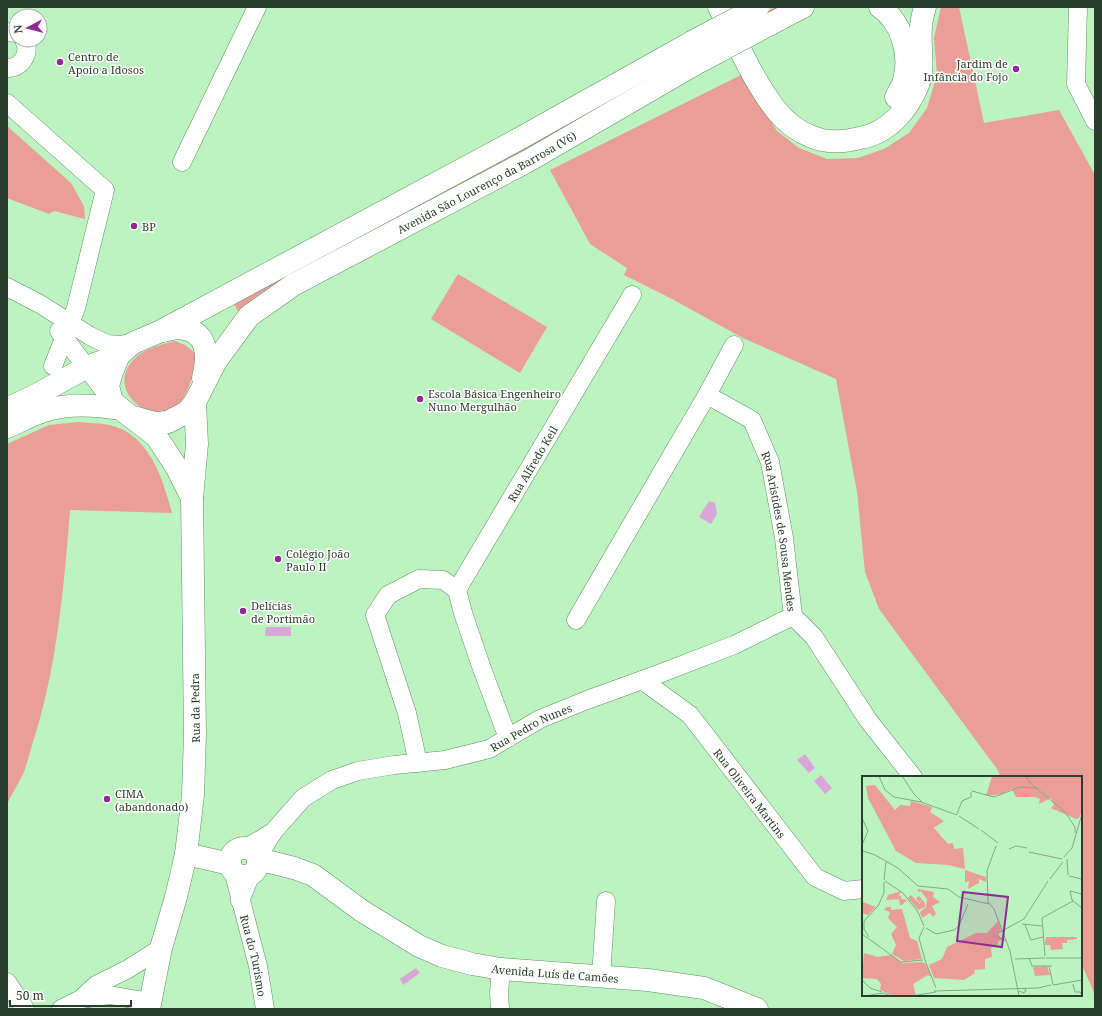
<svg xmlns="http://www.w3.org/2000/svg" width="1102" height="1016" viewBox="0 0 1102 1016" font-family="'Noto Serif',serif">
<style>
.green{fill:#e99f97}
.water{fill:#daa6d9}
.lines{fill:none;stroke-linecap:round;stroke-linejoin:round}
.minor-casing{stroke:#619265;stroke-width:19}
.tertiary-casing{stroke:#619265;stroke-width:23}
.secondary-casing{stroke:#619265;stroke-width:23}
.minor{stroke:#fff;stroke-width:18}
.tertiary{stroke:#fff;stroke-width:22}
.secondary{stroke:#fff;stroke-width:22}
.secondary-bridge-casing{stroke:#619265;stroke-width:23;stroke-linecap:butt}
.secondary-bridge{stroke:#fff;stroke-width:22}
.poi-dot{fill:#8f2b92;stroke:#fff;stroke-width:1.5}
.labels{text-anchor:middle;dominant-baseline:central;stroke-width:3;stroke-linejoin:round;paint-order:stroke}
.poi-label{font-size:11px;fill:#293e2b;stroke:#fff;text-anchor:start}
.street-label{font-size:11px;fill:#293e2b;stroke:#fff}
.inset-road{fill:none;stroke:#82aa85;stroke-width:1}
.view{fill:#8f2b92;fill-opacity:0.15;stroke:#8f2b92;stroke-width:2}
.inset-edge{fill:none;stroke:#293e2b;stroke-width:2}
</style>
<rect width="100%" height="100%" fill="#bdf2c1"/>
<!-- green -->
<g class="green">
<path d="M775 7H789L240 315 233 302Z"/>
<path d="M941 7H959L984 123 1059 110 1095 175V995L1081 963V777H1001L997 769 879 609 865 572 857 492 836 379 743 338 670 298 624 275 627 268 590 244 550 170 741 75 777 131 799 148 827 159 858 158 884 149 909 133 927 108 937 75 934 38Z"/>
<path d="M7 126 71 183 84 206 85 219 54 211 49 214 7 198Z"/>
<path d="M458 274 547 327 520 373 431 319Z"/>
<path d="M175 341 185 345 195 353C196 367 194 373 189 386 169 445 92 390 140 354 150 347 164 344 175 341Z"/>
<path d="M78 422C88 423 99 423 109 425 149 433 163 479 172 513L70 510C64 587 57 667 33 742 30 752 27 764 23 774 18 784 12 794 7 804V444L49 425Z"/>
</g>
<!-- water -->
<g class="water">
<path d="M709 501 715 503 717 514 711 524 699 517Z"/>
<path d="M266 627H291V636H265Z"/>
<path d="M805 754 815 768 809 773 797 760Z"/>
<path d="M821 775 832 788 825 794 814 781Z"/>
<path d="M416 968 420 973 403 985 400 979Z"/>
</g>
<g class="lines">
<defs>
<g id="minor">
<path d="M1078 7 1076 84 1095 121"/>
<path d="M7 32 16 33"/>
<path d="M7 68C22 68 31 53 24 40"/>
<path d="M7 103 105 190 76 308 53 366"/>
<path d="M182 162 257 7"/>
<path d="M7 287 40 304 90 336 107 344 120 345 133 343"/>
<path d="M59 331 112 401"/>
<path id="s1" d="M707 395 752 420 770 462 784 538 793 616 814 637 868 720 913 777"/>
<path id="s2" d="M457 590 632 295"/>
<path d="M576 620 707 395 734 345"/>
<path id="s3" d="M642 680 690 715 815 877 844 891 863 889"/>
<path d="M418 763 407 713 375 615 388 595 419 579 443 580 457 590 463 613 481 666 508 738"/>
<path d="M245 848 260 840 271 833"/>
<path id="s4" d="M257 857 274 831 303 798 332 780 358 771 394 765 445 760 489 749 540 719 587 700 656 675 734 645 793 616"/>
<path id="s5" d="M233 870 258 966 265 1009"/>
<path d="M240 901 251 874"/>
<path d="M601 977 606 901"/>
<path d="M7 982 25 1009"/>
<path d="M81 999 109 995 150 1002"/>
<path d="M61 1009 81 999 96 985 128 969 161 948"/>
<path d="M500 1009 499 993 501 969"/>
</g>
<g id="tertiary">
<path d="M130 416 156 436 177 468 192 498"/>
<circle cx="244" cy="862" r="14"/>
<path d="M186 854 230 864"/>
<path id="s6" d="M258 859 294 868 313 875 362 911 419 946 442 956 472 964 501 969 648 980 704 988 757 1009"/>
<path d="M149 1009 161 948 176 897 186 854 193 795 195 734 192 498 197 444 195 402"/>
</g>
<g id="secondary">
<path d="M719 7C737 42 752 79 776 110 785 121 797 131 810 136 825 143 844 142 860 138 888 133 908 110 918 85 925 67 919 47 921 28 921 21 923 14 925 7"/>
<path d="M880 7C902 22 911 55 904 80 903 86 898 92 896 97"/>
<path d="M778 20 803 7"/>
<path d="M163 331C168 330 174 328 179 328 208 330 209 355 203 378"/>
<path id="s7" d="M119 355 112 372 108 386 112 401 121 409 130 416 155 423 168 422 187 412 195 402 216 361 249 316 293 285 528 161 697 63"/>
<path d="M7 409 38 394 87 367 119 355 133 343 161 331 517 140 692 42"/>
<path d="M7 427C19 422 31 415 44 411 69 403 95 405 121 409"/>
</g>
</defs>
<!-- minor casing -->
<use href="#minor" class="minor-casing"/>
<!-- tertiary casing -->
<use href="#tertiary" class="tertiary-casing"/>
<!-- secondary casing -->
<use href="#secondary" class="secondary-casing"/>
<!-- minor -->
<use href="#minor" class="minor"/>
<!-- tertiary -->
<use href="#tertiary" class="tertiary"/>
<!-- secondary -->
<use href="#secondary" class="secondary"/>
<defs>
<g id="secondary-bridge">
<path d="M692 42 758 7"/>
<path d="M697 63 778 20"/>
</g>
</defs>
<!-- secondary-bridge casing -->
<use href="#secondary-bridge" class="secondary-bridge-casing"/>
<!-- secondary-bridge -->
<use href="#secondary-bridge" class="secondary-bridge"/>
</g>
<!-- markers -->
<g class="poi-dot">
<circle cx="60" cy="62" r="4"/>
<circle cx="1016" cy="69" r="4"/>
<circle cx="134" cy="226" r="4"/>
<circle cx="420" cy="399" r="4"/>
<circle cx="278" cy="559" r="4"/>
<circle cx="243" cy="611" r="4"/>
<circle cx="107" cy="799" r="4"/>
</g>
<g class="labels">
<!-- poi labels -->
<g class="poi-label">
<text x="68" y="56">Centro de<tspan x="68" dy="13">Apoio a Idosos</tspan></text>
<text x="1008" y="63" text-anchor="end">Jardim de<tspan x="1008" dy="13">Infância do Fojo</tspan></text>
<text x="142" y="226">BP</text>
<text x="428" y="393">Escola Básica Engenheiro<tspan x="428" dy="13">Nuno Mergulhão</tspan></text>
<text x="286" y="553">Colégio João<tspan x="286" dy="13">Paulo II</tspan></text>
<text x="251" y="605">Delícias<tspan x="251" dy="13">de Portimão</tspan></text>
<text x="115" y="793">CIMA<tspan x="115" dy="13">(abandonado)</tspan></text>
</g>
<!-- street labels -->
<g class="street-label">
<text stroke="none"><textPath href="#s7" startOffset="520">Avenida São Lourenço da Barrosa (V6)</textPath></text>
<text stroke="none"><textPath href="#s2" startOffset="147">Rua Alfredo Keil</textPath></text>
<text stroke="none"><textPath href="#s1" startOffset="167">Rua Aristides de Sousa Mendes</textPath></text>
<text transform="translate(195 708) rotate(-91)">Rua da Pedra</text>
<text stroke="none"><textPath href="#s4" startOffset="317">Rua Pedro Nunes</textPath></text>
<text stroke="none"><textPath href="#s3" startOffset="158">Rua Oliveira Martins</textPath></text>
<text stroke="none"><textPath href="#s5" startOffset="88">Rua do Turismo</textPath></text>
<text stroke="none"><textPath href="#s6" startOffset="325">Avenida Luís de Camões</textPath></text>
</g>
</g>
<!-- overview -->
<g transform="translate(862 776)">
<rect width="220" height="220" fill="#bdf2c1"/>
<path d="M130 0H220V35L217 42 214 43 189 32 192 29 189 22 177 28 178 23 173 21H154L150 13 140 18 124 20ZM13 9 33 34 38 29 48 30 49 25 70 31 68 36 82 45 72 52 86 68 91 67 92 73 101 72 103 93 86 89 54 87 34 75 6 22 4 10ZM103 94 124 101V106L117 103V107L106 113 107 105 103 106ZM56 113 72 116 71 121 78 126 70 130 74 138 71 141 68 137 60 142 58 136 64 131 65 123 59 115 56 116ZM39 115 36 121 39 119V123L45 124 40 129H38L37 123 24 124 26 119ZM49 119 58 128 59 124 57 127 54 122 57 120 63 127V131L56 134 46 122ZM1 126 14 131 6 139 0 137ZM25 131H29V134L40 133 48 162 55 165 60 183 42 185 30 178 34 169 29 158 35 151 26 142 28 136 22 134ZM136 145 139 154 135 158 142 164 136 165V168L129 172 130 181 123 183V193L112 194 113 197 102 204 72 202 67 189 80 183 85 171 114 157H125ZM184 161H215V163L205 164V167H200L201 173 189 174 188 169H183ZM2 177 16 181 29 179 40 187 60 186 64 188 70 201 66 199 51 208 54 220H32L18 214 19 208 15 203 0 202ZM185 190 188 199 173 200 171 191Z" fill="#e99f97"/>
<path class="inset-road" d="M17 0 23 14 32 21 59 26 95 39M40 0 52 18 60 26M164 0 168 7 203 36 213 51V57M110 15 132 21 158 11 176 12M95 38 100 25 109 21V16M97 40 117 53M0 42 6 55 0 69M119 54 136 67M134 70 125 95 126 126 132 133 148 175 157 220M147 73 154 70 165 72M1 75 13 79 36 92 56 110 86 113 97 121 127 128M167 76 200 83M202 81 210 72 220 38M205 83 206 99M207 100 220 103M188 103 201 86M22 104 24 86M23 105 41 117 56 136 62 150M220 118 208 115 210 124 220 132M160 148 180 150M163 149 169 164 181 161M62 151 57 162 63 184M64 152 74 158 92 154 97 150 106 128M0 158 39 186 61 184M7 161 2 153V145L16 130 22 117V106M144 165 136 161V157L162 143 186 105M183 180 180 142 211 125M167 182 170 190H190M184 182H220M153 183 183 182M63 184 74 212M187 190 191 209 220 204M0 204 8 212 20 216M211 208 213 216H218L220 219M72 215 176 212 189 209M157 215 162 217 164 214 161 212M3 220 21 217 30 220M50 220 74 216"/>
<path class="view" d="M101 116 146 121 140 171 95 165Z"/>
<rect width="220" height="220" class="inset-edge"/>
</g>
<!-- border -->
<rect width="1102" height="1016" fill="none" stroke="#293e2b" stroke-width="16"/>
<!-- north arrow -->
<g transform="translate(28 28) rotate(263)"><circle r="19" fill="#ffffff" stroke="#a9b2aa"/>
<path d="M0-3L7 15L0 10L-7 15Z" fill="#8f2b92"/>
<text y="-6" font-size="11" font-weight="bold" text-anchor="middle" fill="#293e2b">N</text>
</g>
<!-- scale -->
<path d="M10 1000v6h121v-6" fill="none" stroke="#293e2b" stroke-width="2"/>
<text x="16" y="1000" font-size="12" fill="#293e2b" stroke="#ffffff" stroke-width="3" paint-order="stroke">50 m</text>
</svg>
